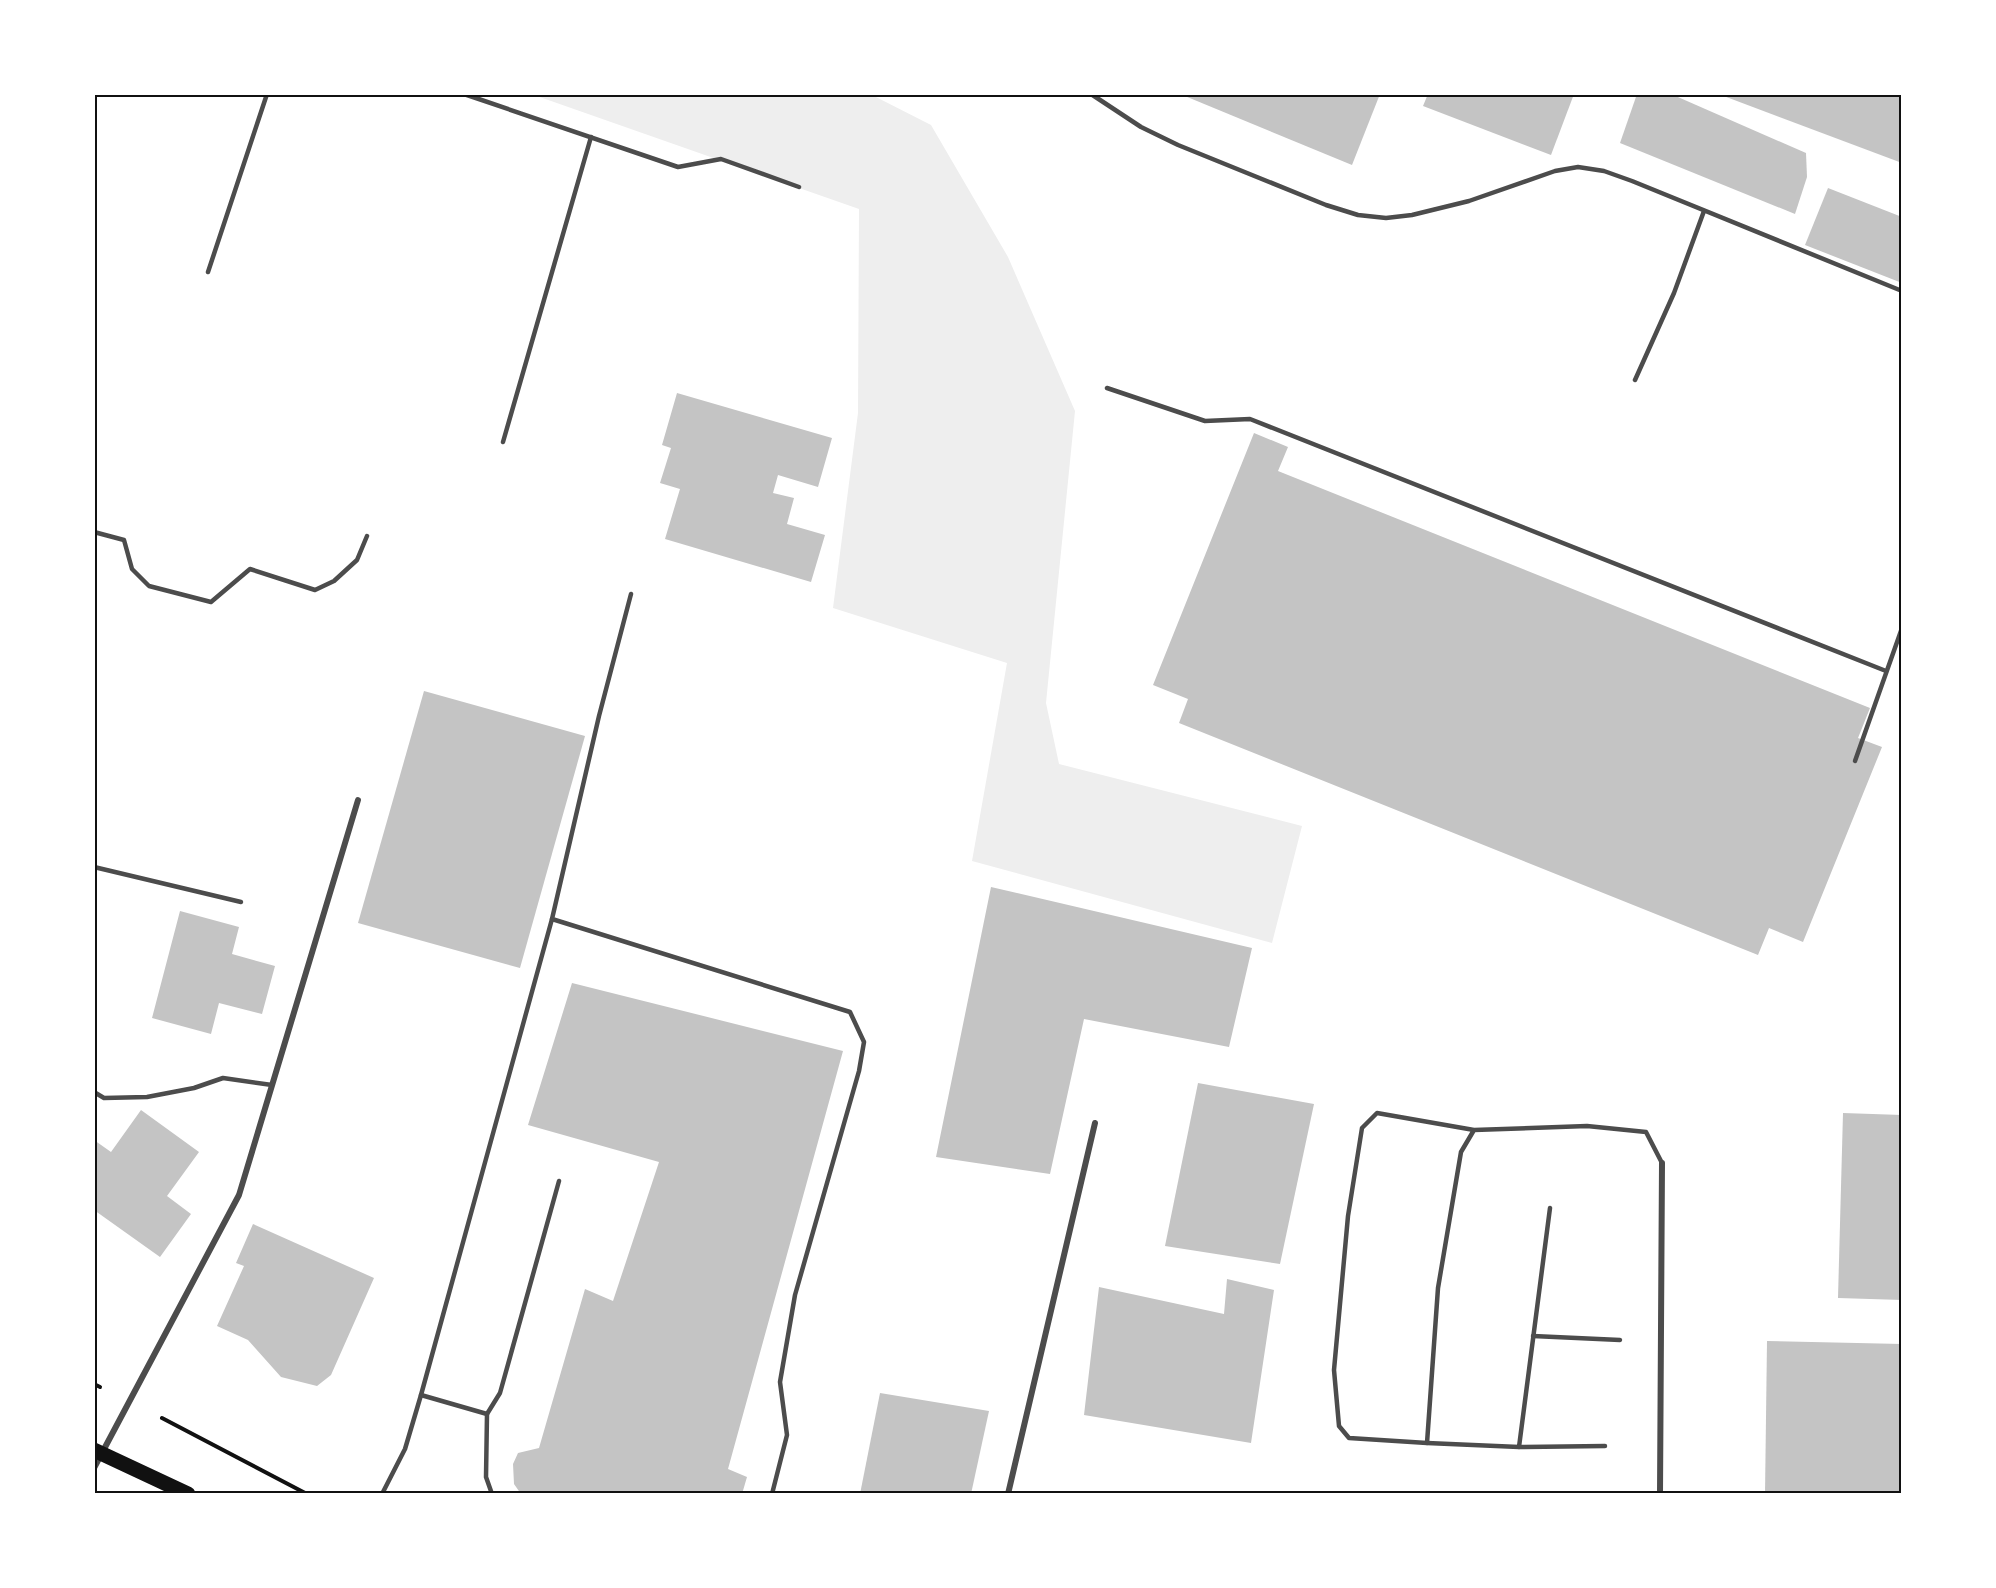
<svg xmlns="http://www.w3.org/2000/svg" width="1996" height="1588" viewBox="0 0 1996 1588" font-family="'Roboto Condensed',sans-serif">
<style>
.green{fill:#eee}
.building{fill:#c4c4c4}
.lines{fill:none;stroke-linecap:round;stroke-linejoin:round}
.path{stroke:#111;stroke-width:4}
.service{stroke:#4c4c4c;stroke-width:4.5}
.minor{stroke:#4c4c4c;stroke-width:6}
.primary{stroke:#111;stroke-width:15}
.neatline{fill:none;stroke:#111;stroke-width:2}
</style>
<rect width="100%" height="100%" fill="#fff"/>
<!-- green -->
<path class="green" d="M534 95H872L931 125 1008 257 1075 411 1046 703 1059 764 1302 826 1272 943 972 861 1007 663 833 608 858 413 859 209Z"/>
<!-- building -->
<g class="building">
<path d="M1180 94H1380L1352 165Z"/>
<path d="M1428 94H1574L1551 155 1423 106Z"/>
<path d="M1637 94H1671L1806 153 1807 177 1795 214 1620 143Z"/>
<path d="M1902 94V163L1721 95V94Z"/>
<path d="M1828 188 1902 217V283L1805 245Z"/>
<path d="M677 393 832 438 818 487 778 475 773 493 794 498 787 524 825 535 811 582 665 539 680 489 660 483 671 448 662 445Z"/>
<path d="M1254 433 1288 447 1278 471 1870 708 1858 738 1882 747 1803 942 1769 928 1758 955 1179 723 1188 699 1153 685Z"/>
<path d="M424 691 585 736 520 968 358 923Z"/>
<path d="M991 887 1252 948 1229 1047 1084 1019 1050 1174 936 1157Z"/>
<path d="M180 911 239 927 232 954 275 966 262 1014 219 1003 211 1034 152 1018Z"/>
<path d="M572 983 843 1051 728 1469 747 1477 742 1494H521L514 1484 513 1464 518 1453 539 1448 585 1289 613 1301 659 1162 528 1125Z"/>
<path d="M1198 1083 1314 1104 1280 1264 1165 1246Z"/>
<path d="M141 1110 199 1152 167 1196 191 1214 160 1257 94 1210V1140L111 1152Z"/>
<path d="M1843 1113 1902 1115V1300L1838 1298Z"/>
<path d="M253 1224 374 1278 331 1375 317 1386 281 1377 248 1340 217 1326 244 1266 236 1263Z"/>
<path d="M1227 1279 1274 1290 1251 1443 1084 1415 1099 1287 1224 1314Z"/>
<path d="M1767 1341 1902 1344V1494H1765Z"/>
<path d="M880 1393 989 1411 971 1494H860Z"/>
</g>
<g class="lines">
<!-- path -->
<g class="path">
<path d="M94 1384 100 1387"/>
<path d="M162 1418 307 1494"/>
</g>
<!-- service -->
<g class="service">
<path d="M464 94 678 167 721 159 799 187"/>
<path d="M1091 94 1141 127 1178 145 1326 205 1358 215 1386 218 1412 215 1469 201 1555 171 1578 167 1604 171 1632 181 1902 291"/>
<path d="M208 272 267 94"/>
<path d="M1635 380 1674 293 1704 211"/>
<path d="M1107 388 1205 421 1250 419 1886 671"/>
<path d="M503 442 591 137"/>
<path d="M94 532 124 540 132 569 149 586 211 602 250 569 315 590 334 581 357 560 367 536"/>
<path d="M631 594 599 716 552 919 850 1012 864 1042 859 1071 795 1295 780 1382 787 1435 772 1494"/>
<path d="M1855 761 1902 628"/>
<path d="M94 867 241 902"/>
<path d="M94 1092 104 1098 147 1097 194 1088 223 1078 272 1085"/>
<path d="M1474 1130 1461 1152 1438 1288 1427 1443 1349 1438 1339 1426 1334 1370 1348 1216 1362 1128 1377 1113 1474 1130 1587 1126 1646 1132 1662 1163"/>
<path d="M1533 1336 1620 1340"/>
<path d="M421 1395 487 1414 500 1393 559 1181"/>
<path d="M487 1414 486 1477 492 1494"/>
<path d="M1427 1443 1519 1447 1550 1208"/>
<path d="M1519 1447 1605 1446"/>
<path d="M382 1494 405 1449 421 1395 552 919"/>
</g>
<!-- minor -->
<g class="minor">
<path d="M94 1468 239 1195 358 800"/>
<path d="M1008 1494 1095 1123"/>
<path d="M1660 1494 1662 1163"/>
</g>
<!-- primary -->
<path class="primary" d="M94 1450 188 1494"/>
</g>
<!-- border -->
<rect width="1996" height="1588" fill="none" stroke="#ffffff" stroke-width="192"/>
<rect x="96" y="96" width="1804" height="1396" class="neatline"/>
</svg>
